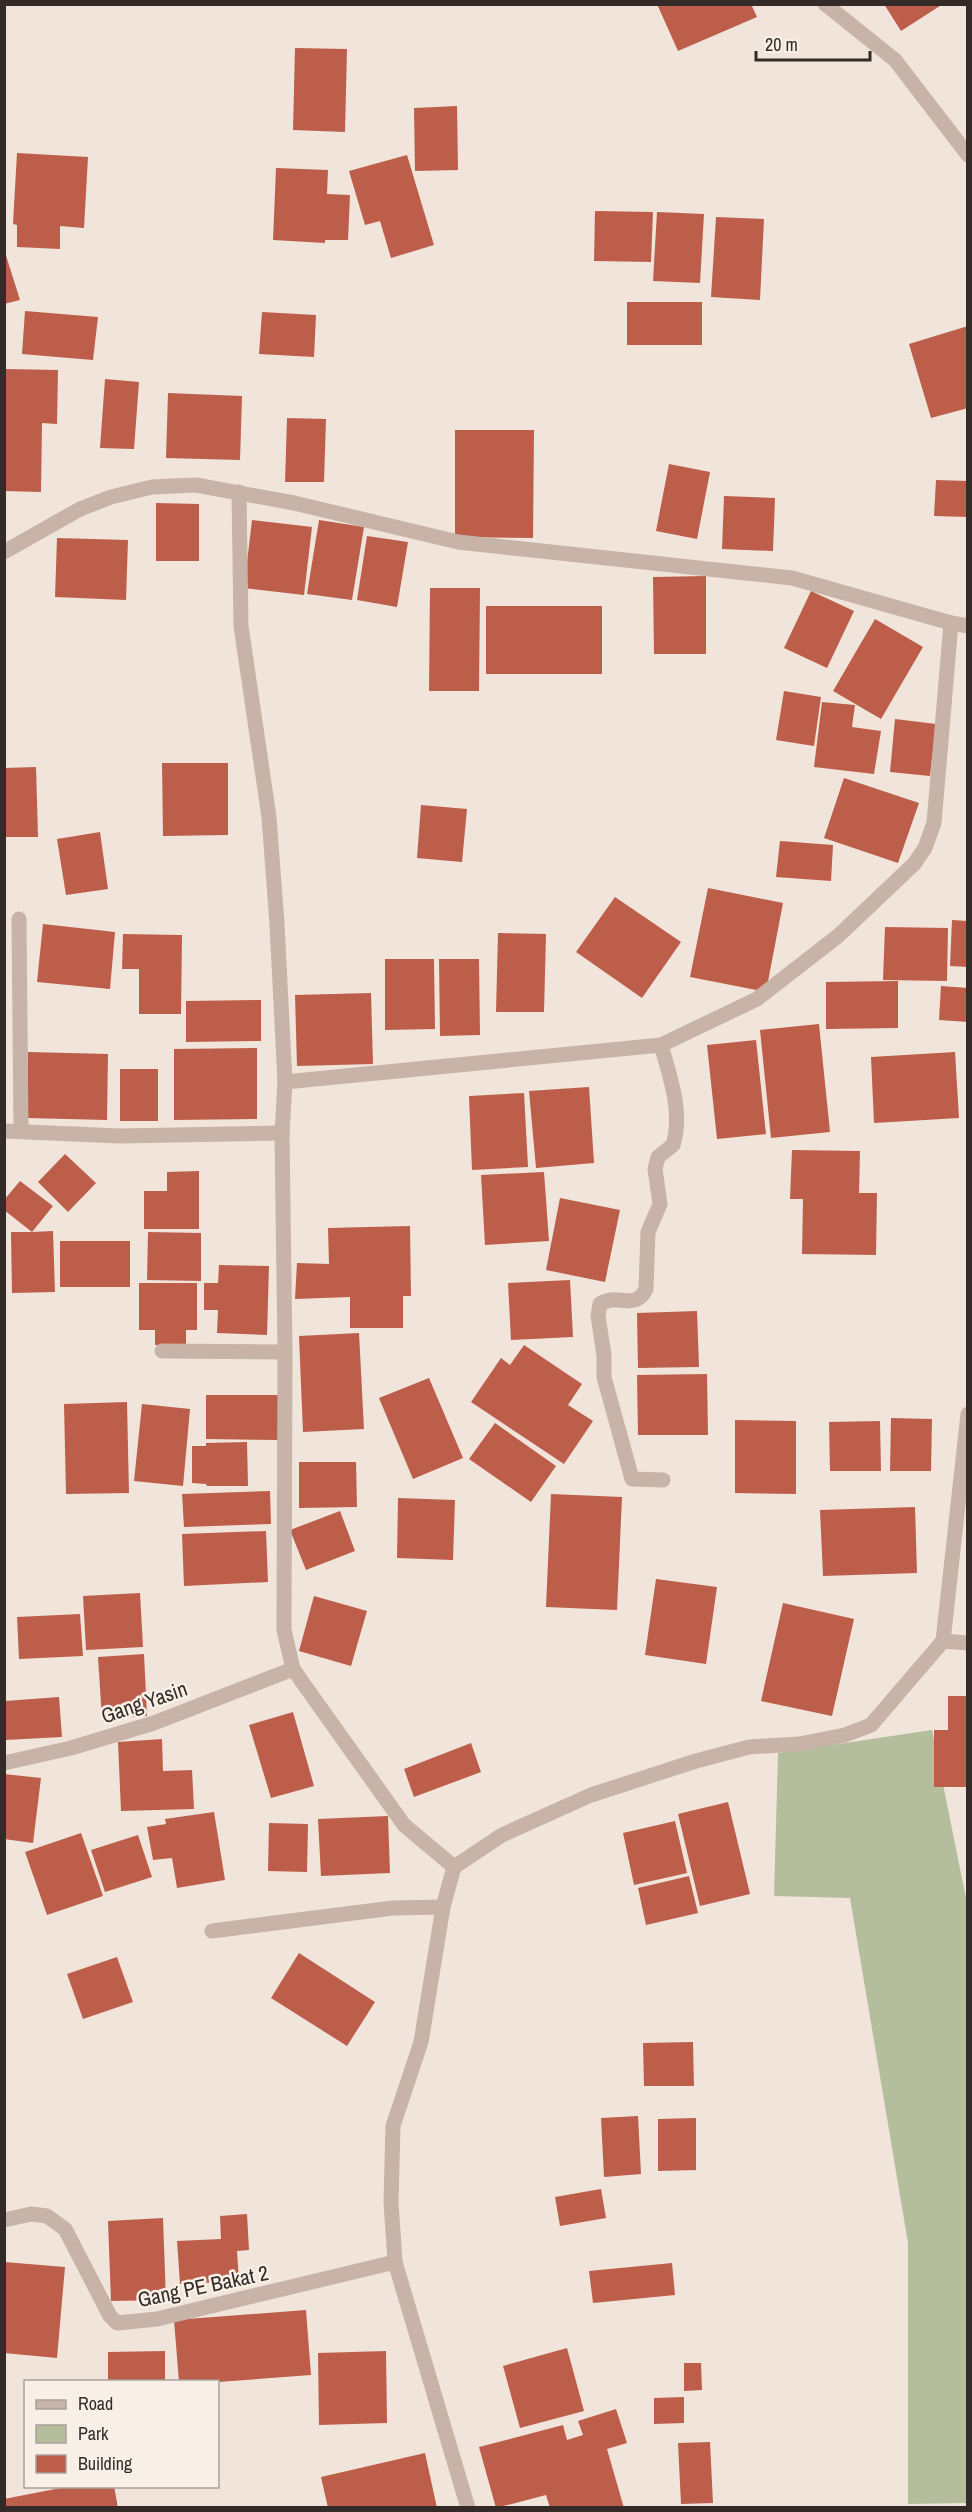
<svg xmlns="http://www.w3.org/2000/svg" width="972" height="2512" viewBox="0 0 972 2512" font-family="'Archivo Narrow',sans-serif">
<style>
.green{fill:#b5be9c}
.building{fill:#bd5e4b}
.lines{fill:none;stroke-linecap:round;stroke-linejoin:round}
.minor{stroke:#c7b3a8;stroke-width:15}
.labels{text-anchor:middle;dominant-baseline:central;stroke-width:5;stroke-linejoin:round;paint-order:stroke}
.street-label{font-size:21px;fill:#342a27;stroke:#f8efe7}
</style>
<rect width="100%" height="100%" fill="#f0e4db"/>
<!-- green -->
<path class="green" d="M932 1730 968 1908 967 2503 908 2504V2243L850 1898 774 1896 778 1753Z"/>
<!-- building -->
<g class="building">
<path d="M657 4H751L757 17 678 51Z"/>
<path d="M884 4H943L901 31Z"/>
<path d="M295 48 347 49 345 132 293 130Z"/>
<path d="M457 106 458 170 415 171 414 108Z"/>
<path d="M17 153 88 157 84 228 60 226V249L17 247V225L13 224Z"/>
<path d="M407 155 434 245 391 258 380 221 365 225 349 171Z"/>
<path d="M276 168 328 170 327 194 350 195 348 240H325V243L273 240Z"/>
<path d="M595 211 653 212 651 262 594 261Z"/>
<path d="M657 212 704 214 700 283 653 281Z"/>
<path d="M716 217 764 219 760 300 711 297Z"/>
<path d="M4 249 20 300 4 304Z"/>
<rect x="627" y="302" width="75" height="43"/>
<path d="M25 311 98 317 93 360 22 354Z"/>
<path d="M262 312 316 315 314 357 259 354Z"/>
<path d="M968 326V408L931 418 909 344Z"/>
<path d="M4 369 58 370 57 424 42 423 41 492 4 491Z"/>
<path d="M105 379 139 382 134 449 100 448Z"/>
<path d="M168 393 242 396 240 460 166 458Z"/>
<path d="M287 418 326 419 324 482H285Z"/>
<path d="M455 430H534L533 538 455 537Z"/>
<path d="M669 464 710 472 697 539 656 531Z"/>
<path d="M936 480 968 481V517L934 516Z"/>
<path d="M724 496 775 498 773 551 722 549Z"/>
<path d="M156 503 199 504V561H156Z"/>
<path d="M252 520 312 527 304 595 244 588Z"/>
<path d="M319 520 364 527 352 600 307 594Z"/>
<path d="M367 536 408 542 397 607 357 600Z"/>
<path d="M57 538 128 540 126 600 55 597Z"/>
<path d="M706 576V654H654L653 577Z"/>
<path d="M430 588H480L479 691H429Z"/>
<path d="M811 591 854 611 827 668 784 648Z"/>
<rect x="486" y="606" width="116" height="68"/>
<path d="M875 619 923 647 881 719 833 691Z"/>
<path d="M784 691 821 697 814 746 776 740Z"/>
<path d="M822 702 855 705 852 727 881 731 874 774 814 767Z"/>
<path d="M895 719 936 724 930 776 890 772Z"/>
<path d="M162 763H228V835L163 836Z"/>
<path d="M36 767 38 837H4V768Z"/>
<path d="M844 778 919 803 898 863 824 838Z"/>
<path d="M421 805 467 809 462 862 417 858Z"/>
<path d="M100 832 108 889 66 895 57 839Z"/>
<path d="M780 841 833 845 831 881 776 877Z"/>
<path d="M708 888 783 903 766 992 690 977Z"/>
<path d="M615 897 681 942 642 998 576 952Z"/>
<path d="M952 920 968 921V967L950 966Z"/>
<path d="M43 924 115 932 110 989 37 982Z"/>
<path d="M885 927 948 928 947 981 883 980Z"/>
<path d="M498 933 546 934 544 1012H496Z"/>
<path d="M123 934 182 935 181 1014H139V969H122Z"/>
<path d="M385 959H434L435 1029 385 1030Z"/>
<path d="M439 959H479L480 1035 440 1036Z"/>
<path d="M898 981V1028L826 1029V982Z"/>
<path d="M941 986 968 988V1022L939 1020Z"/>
<path d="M371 993 373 1064 297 1066 295 995Z"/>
<path d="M261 1000V1041L186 1042V1001Z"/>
<path d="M819 1024 830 1132 771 1138 760 1030Z"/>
<path d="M756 1040 766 1134 717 1139 707 1045Z"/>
<path d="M257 1048V1119L174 1120V1049Z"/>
<path d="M28 1052 108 1054 107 1120 27 1118Z"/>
<path d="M955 1052 959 1118 874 1123 871 1057Z"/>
<rect x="120" y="1069" width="38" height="52"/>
<path d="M589 1087 594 1163 536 1168 529 1091Z"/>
<path d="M524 1093 528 1167 472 1170 469 1096Z"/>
<path d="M792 1150 860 1151 859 1193H877L876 1255 802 1254 803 1199H790Z"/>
<path d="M65 1154 96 1183 68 1212 38 1182Z"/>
<path d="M199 1171V1229H144V1191H167V1172Z"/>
<path d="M544 1172 549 1241 485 1245 481 1175Z"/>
<path d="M20 1181 53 1206 32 1232 53 1231 55 1292 12 1293 11 1232H32L4 1210V1200Z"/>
<path d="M560 1198 620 1210 605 1282 546 1270Z"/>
<path d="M410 1226 411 1296H403V1328H350V1297L295 1299 297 1263 329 1264 328 1228Z"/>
<path d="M148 1232 201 1233V1281L147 1280Z"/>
<rect x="60" y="1241" width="70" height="46"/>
<path d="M219 1265 269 1266 267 1335 217 1333 218 1310H204V1283H218Z"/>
<path d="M570 1280 573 1337 511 1340 508 1283Z"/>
<path d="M139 1283H197V1330H186V1345H155V1330H139Z"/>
<path d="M697 1311 699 1367 638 1368 637 1313Z"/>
<path d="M359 1333 364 1429 303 1432 299 1336Z"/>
<path d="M524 1345 582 1384 568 1405 593 1421 564 1464 471 1402 501 1358 510 1365Z"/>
<path d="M707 1374 708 1435H638L637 1375Z"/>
<path d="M429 1378 463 1458 413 1479 379 1398Z"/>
<path d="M206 1395H280L279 1440 206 1439Z"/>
<path d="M127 1402 129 1493 66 1494 64 1404Z"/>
<path d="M142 1404 190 1409 183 1486 134 1481Z"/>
<path d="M891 1418 932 1419 931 1471H890Z"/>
<path d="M735 1420 796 1421V1494L735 1493Z"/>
<path d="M880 1421 881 1471H830L829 1422Z"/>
<path d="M495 1423 556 1466 531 1502 469 1459Z"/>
<path d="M247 1442 248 1486H207L206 1484 192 1483V1446H206V1443Z"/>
<path d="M299 1462H356L357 1507 299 1508Z"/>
<path d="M270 1491 271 1524 184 1527 182 1494Z"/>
<path d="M551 1494 622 1497 617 1610 546 1607Z"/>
<path d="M398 1498 455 1500 453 1560 397 1558Z"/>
<path d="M915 1507 917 1573 823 1576 820 1510Z"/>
<path d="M340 1511 355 1551 306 1570 290 1530Z"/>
<path d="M266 1531 268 1582 184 1586 182 1534Z"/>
<path d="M656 1579 717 1587 706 1664 645 1655Z"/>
<path d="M140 1593 143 1647 86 1650 83 1596Z"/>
<path d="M314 1596 367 1611 351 1666 299 1651Z"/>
<path d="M783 1603 854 1619 832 1716 761 1701Z"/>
<path d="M80 1614 83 1656 19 1659 17 1617Z"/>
<path d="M144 1654 147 1716 102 1719 98 1657Z"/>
<path d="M948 1696H968V1787H934V1730H948Z"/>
<path d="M59 1697 62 1737 5 1740V1701Z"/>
<path d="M293 1712 314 1786 271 1798 249 1725Z"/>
<path d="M162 1739 163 1771 192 1770 194 1809 121 1811 118 1742Z"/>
<path d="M471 1743 481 1772 414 1797 404 1769Z"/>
<path d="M4 1774 41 1778 33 1843 4 1839Z"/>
<path d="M728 1802 750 1894 700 1906 678 1814Z"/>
<path d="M214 1812 225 1880 177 1888 172 1858 153 1860 147 1827 166 1824 165 1819Z"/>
<path d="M388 1816 390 1873 321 1876 318 1819Z"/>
<path d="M675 1821 687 1873 634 1885 623 1833Z"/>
<path d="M269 1823 308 1824 307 1872 268 1871Z"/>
<path d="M81 1833 103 1896 47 1915 25 1852Z"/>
<path d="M138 1835 152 1877 105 1892 91 1850Z"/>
<path d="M689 1876 698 1913 646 1925 638 1888Z"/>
<path d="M299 1953 375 2002 347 2046 271 1998Z"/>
<path d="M117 1957 133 2002 83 2019 67 1974Z"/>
<path d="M693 2042 694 2086H644L643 2043Z"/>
<path d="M638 2116 641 2174 604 2177 601 2118Z"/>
<path d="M696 2118V2170L658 2171V2119Z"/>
<path d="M601 2189 606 2218 560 2226 555 2197Z"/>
<path d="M247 2214 249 2250 237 2251 239 2281 180 2284 177 2241 221 2239 220 2216Z"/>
<path d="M163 2218 166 2300 111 2301 108 2221Z"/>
<path d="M4 2262 65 2267 57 2358 4 2353Z"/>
<path d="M672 2263 675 2295 593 2303 589 2271Z"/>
<path d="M306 2310 311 2375 218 2382H179L174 2320Z"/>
<path d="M567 2348 584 2411 520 2428 503 2366Z"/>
<path d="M165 2351V2382H108V2352Z"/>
<path d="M386 2351 387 2423 319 2425 318 2353Z"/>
<path d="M684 2363H701L702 2390 684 2391Z"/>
<path d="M684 2397V2423L654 2424V2398Z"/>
<path d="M616 2409 627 2443 607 2449 624 2508H550L546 2495 496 2508 479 2447 563 2425 567 2440 583 2435 578 2421Z"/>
<path d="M710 2442 713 2503 681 2504 678 2443Z"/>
<path d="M425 2453 437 2508H328L321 2477Z"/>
<path d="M71 2486H114L118 2508H4V2499Z"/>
</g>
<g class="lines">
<!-- minor -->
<g class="minor">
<path d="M825 4 895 60 968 155"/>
<path d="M239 492 241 626 269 817 277 924 285 1082 282 1133 285 1352 284 1630 293 1669 404 1825 454 1867"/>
<path d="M4 552 80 509 111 497 152 487 196 485 294 503 458 542 792 578 951 623 968 626"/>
<path d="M19 919 21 1131"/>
<path d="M661 1045C670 1077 683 1112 673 1145L658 1157 655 1169 660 1204 648 1232 646 1289C635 1312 617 1292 600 1304L598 1316 604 1355V1377L632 1479 663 1480"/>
<path d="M285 1082 661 1045 757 999 838 936 914 864 925 848 934 823 951 623"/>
<path d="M4 1131 120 1136 282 1133"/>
<path d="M162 1351 285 1352"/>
<path d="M943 1641 968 1643"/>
<path d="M4 1763 71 1748 154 1723 293 1669"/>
<path d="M212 1931 393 1908 443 1907"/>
<path d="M4 2220 31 2214 47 2216 65 2229 110 2316 117 2323 157 2319 395 2262"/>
<path d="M468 2508 395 2262 391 2202 393 2126 421 2042 443 1907 454 1867 502 1835 591 1795 696 1761 749 1747 799 1744 845 1735 871 1725 943 1641 968 1414"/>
</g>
</g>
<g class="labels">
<!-- street labels -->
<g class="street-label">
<text transform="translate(144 1702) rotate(-19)">Gang Yasin</text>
<text transform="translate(203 2286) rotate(-12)">Gang PE Bakat 2</text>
</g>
</g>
<!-- border -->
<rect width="972" height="2512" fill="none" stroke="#342a27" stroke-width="12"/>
<!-- legend -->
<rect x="24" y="2380" width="195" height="108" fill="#f8efe7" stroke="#aaa09a" stroke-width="1.5"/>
<rect x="36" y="2400" width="30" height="9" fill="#c7b3a8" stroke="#aaa09a" stroke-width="1.5"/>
<text x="78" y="2410" font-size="18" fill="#342a27">Road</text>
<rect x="36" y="2425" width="30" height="18" fill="#b5be9c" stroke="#aaa09a" stroke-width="1.5"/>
<text x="78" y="2440" font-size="18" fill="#342a27">Park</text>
<rect x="36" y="2455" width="30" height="18" fill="#bd5e4b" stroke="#aaa09a" stroke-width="1.5"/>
<text x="78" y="2470" font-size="18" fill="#342a27">Building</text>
<!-- scale -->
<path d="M756 51v9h114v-9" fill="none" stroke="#342a27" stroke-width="3"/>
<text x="765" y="51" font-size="18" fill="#342a27" stroke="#f8efe7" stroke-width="4.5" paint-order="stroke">20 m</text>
</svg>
